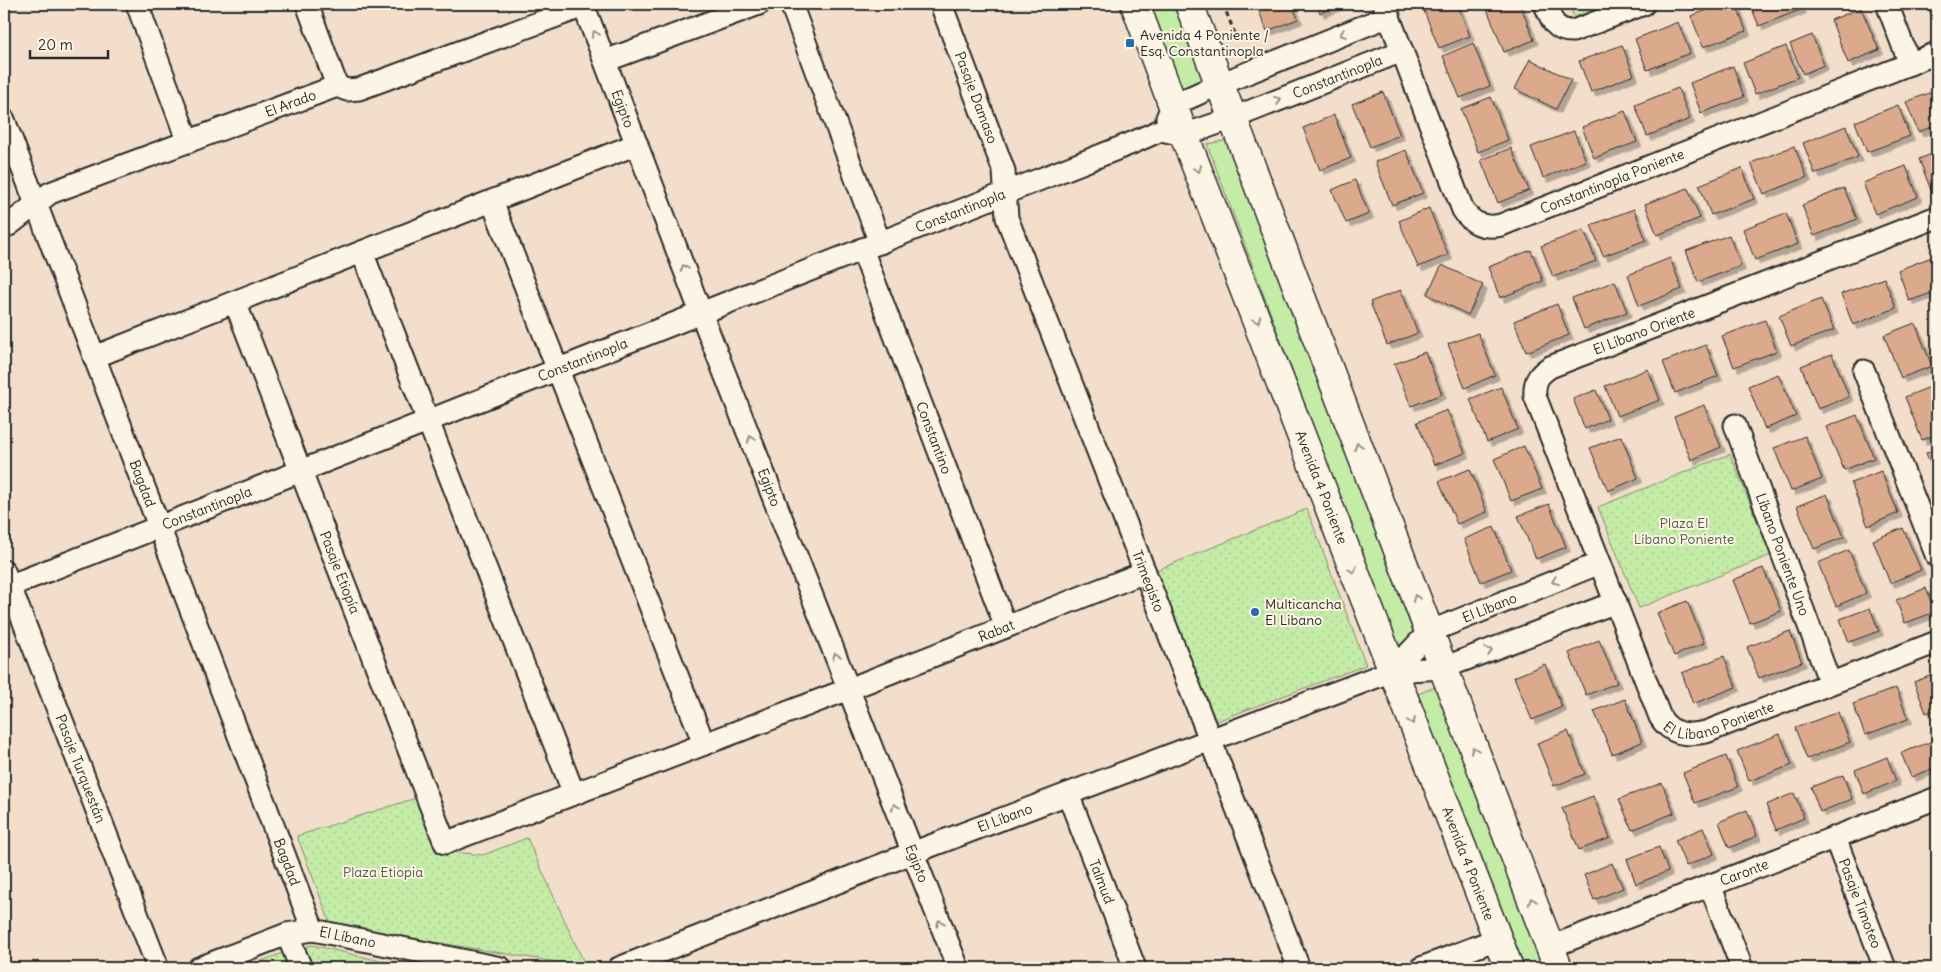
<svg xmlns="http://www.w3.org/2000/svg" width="1941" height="972" viewBox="0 0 1941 972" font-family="Delius,sans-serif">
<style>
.grass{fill:#c5eca6;stroke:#788c68}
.park{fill:url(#park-dots);stroke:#788c68}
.building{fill:#dbaa8d;stroke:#2b2b2b;filter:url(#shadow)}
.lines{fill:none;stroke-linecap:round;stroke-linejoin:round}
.street-casing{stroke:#2b2b2b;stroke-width:25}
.secondary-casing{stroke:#2b2b2b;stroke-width:31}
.path{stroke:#2b2b2b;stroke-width:3;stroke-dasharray:5 4;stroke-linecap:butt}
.street{stroke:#fcf5e5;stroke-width:21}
.secondary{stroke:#fcf5e5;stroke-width:28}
.oneway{stroke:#949088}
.poi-dot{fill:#1f6fb2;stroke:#fcf5e5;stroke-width:2}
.labels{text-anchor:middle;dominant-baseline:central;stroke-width:4;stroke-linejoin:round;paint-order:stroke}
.poi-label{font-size:14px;fill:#2b2b2b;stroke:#fcf5e5;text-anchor:start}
.street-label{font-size:14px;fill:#2b2b2b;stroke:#fcf5e5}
.park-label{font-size:14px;fill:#525b4a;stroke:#fcf5e5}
</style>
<defs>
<pattern id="park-dots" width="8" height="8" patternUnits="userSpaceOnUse" patternTransform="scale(1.25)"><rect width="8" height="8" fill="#c5eca6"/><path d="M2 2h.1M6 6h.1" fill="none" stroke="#a9cb8f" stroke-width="1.8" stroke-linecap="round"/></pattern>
<filter id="shadow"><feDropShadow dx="4.5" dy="4.5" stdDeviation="0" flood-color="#0004"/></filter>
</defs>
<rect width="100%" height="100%" fill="#f2decb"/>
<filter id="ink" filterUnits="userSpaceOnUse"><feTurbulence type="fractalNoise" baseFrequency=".02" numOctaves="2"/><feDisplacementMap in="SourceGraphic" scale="10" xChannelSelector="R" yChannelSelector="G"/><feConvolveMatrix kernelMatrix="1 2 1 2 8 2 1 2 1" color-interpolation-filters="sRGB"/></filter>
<g filter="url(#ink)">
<!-- grass -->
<g class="grass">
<path d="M1150 4H1176L1207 86 1184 93Z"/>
<path d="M1228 140 1414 635 1398 652 1207 144Z"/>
<path d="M1439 685 1548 968H1524L1416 695Z"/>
</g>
<!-- park -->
<g class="park">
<path d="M1568 4H1624L1577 22Z"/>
<path d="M1730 454 1771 555 1639 608 1598 507Z"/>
<path d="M1307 509 1366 665 1214 722 1152 572Z"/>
<path d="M416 798 441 851 483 855 527 838 586 967 331 925 297 836Z"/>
<path d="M312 945 411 968H244L290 950Z"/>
</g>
<!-- building -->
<g class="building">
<path d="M1256 4H1292L1298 19 1267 31Z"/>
<path d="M1316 4H1341L1320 13Z"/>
<path d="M1426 4H1457L1470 36 1439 48 1422 6Z"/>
<path d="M1501 4H1520L1534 40 1504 52 1487 9Z"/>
<path d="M1724 4H1736L1746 31 1703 47 1691 16Z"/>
<path d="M1750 4H1799L1802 9 1759 26Z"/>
<path d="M1927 4H1937V29Z"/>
<path d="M1861 8 1879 50 1848 63 1831 20Z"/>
<path d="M1678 22 1690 53 1647 70 1635 39Z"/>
<path d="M1812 35 1824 65 1803 74 1790 44Z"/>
<path d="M1473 43 1490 86 1460 98 1443 56Z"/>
<path d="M1622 45 1634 75 1591 92 1579 61Z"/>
<path d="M1786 46 1798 77 1755 94 1743 63Z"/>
<path d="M1530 59 1571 80 1556 109 1515 89Z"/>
<path d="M1733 66 1744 97 1701 113 1690 83Z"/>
<path d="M1678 88 1690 119 1647 136 1635 105Z"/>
<path d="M1937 90V125L1918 132 1906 102Z"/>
<path d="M1383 92 1400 135 1370 147 1352 104Z"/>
<path d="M1491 97 1508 140 1478 152 1461 109Z"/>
<path d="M1898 105 1910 136 1867 152 1855 122Z"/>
<path d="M1625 111 1637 142 1594 158 1582 127Z"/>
<path d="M1334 115 1351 158 1320 170 1303 128Z"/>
<path d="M1846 126 1858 157 1815 174 1803 143Z"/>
<path d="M1574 131 1586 161 1543 178 1531 147Z"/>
<path d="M1794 146 1807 177 1764 194 1751 163Z"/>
<path d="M1511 148 1529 190 1498 203 1481 160Z"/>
<path d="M1406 150 1423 193 1392 205 1375 162Z"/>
<path d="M1937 152V187L1931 190 1919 159Z"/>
<path d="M1906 166 1918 197 1875 214 1863 183Z"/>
<path d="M1742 168 1754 199 1711 215 1699 185Z"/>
<path d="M1355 180 1369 214 1346 223 1332 190Z"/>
<path d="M1688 188 1700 218 1657 235 1645 204Z"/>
<path d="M1844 188 1857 219 1814 236 1802 205Z"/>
<path d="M1429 208 1448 255 1418 267 1399 221Z"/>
<path d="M1634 209 1646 240 1603 256 1591 225Z"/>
<path d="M1786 213 1798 244 1755 260 1743 229Z"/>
<path d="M1584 230 1596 261 1553 277 1541 246Z"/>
<path d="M1729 235 1741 266 1698 282 1686 251Z"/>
<path d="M1531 250 1543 281 1500 298 1488 267Z"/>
<path d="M1937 255V291L1909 301 1898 270Z"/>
<path d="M1670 258 1682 289 1639 306 1628 275Z"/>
<path d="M1442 265 1483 285 1468 315 1427 294Z"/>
<path d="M1884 278 1896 308 1853 325 1841 294Z"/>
<path d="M1615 281 1627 312 1584 329 1572 298Z"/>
<path d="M1401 290 1418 333 1387 345 1370 302Z"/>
<path d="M1821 299 1834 330 1791 346 1779 316Z"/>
<path d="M1557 304 1569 335 1526 352 1514 321Z"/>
<path d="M1765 320 1777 351 1734 367 1722 336Z"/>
<path d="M1915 323 1932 366 1901 378 1884 335Z"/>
<path d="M1478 333 1495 375 1465 388 1448 344Z"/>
<path d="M1706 345 1718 376 1675 393 1663 362Z"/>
<path d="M1425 352 1442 394 1411 406 1394 364Z"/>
<path d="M1832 354 1849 397 1818 409 1801 366Z"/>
<path d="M1648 369 1660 400 1617 416 1605 386Z"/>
<path d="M1778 374 1796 416 1765 429 1748 386Z"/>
<path d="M1935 385 1937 390V434L1922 440 1905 397Z"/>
<path d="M1501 387 1518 429 1487 442 1470 399Z"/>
<path d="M1596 390 1608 419 1585 429 1573 399Z"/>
<path d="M1704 405 1721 447 1691 460 1674 417Z"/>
<path d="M1447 410 1465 453 1434 465 1417 422Z"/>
<path d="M1857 415 1874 458 1844 470 1826 427Z"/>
<path d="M1621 436 1638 478 1608 491 1590 448Z"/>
<path d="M1805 436 1822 479 1791 491 1774 448Z"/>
<path d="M1524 446 1542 489 1511 501 1494 459Z"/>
<path d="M1937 449V481L1926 453Z"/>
<path d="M1470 469 1487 512 1457 524 1439 481Z"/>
<path d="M1881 471 1898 513 1868 526 1851 483Z"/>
<path d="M1827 494 1844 537 1814 549 1797 506Z"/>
<path d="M1549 504 1566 547 1536 559 1518 516Z"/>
<path d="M1494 527 1511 570 1481 582 1464 539Z"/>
<path d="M1903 528 1921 570 1890 583 1873 540Z"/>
<path d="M1849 550 1866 593 1836 606 1818 563Z"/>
<path d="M1763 568 1781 611 1750 623 1733 580Z"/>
<path d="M1926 588 1935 612 1905 623 1896 600Z"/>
<path d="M1687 601 1704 643 1674 656 1657 613Z"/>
<path d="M1870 608 1879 631 1849 642 1840 619Z"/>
<path d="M1790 631 1802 662 1759 678 1747 647Z"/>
<path d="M1599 640 1617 683 1586 695 1569 653Z"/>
<path d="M1724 656 1736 687 1693 704 1682 673Z"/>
<path d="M1545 664 1562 707 1532 720 1514 677Z"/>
<path d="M1937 673V709L1926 713 1914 682Z"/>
<path d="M1896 688 1908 719 1865 735 1853 704Z"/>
<path d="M1625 699 1642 742 1612 754 1594 711Z"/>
<path d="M1838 712 1850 742 1807 759 1795 728Z"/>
<path d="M1568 731 1585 774 1554 786 1537 743Z"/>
<path d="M1780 734 1792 765 1749 781 1737 751Z"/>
<path d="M1933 741 1937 751V767L1911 777 1901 753Z"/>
<path d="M1726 756 1738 787 1695 803 1683 773Z"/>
<path d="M1887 757 1896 781 1864 794 1855 770Z"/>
<path d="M1843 775 1852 799 1820 812 1811 787Z"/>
<path d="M1662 783 1674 813 1632 830 1619 799Z"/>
<path d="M1794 793 1804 818 1776 830 1766 805Z"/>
<path d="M1593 796 1610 838 1579 850 1562 808Z"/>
<path d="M1747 810 1757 836 1729 848 1719 822Z"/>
<path d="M1703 828 1714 854 1686 866 1675 840Z"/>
<path d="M1659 847 1668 871 1636 884 1627 859Z"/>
<path d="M1612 863 1623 888 1594 900 1584 875Z"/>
</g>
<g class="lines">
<defs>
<g id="street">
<path d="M137 4 188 142"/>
<path d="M307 4 337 86"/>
<path id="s1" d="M583 4 701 313 958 968"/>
<path d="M791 4 880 243"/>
<path id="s2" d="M941 4 1004 171 1007 218 1299 968"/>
<path id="s3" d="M1384 4 1463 210C1472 224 1485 229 1501 225L1937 53"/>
<path d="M1545 4C1551 19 1555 32 1573 31L1644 4"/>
<path d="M1887 4 1910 64"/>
<path d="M605 61 759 4"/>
<path d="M1167 118 1173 105 1220 84 1389 16"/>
<path id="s4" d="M4 120 313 930"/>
<path d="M492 201 704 744"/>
<path id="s5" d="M1937 217 1550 367C1538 375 1534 381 1535 396L1660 717C1671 735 1687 736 1706 732L1937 642"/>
<path id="s6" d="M4 227 9 225 50 193 337 86 347 90 359 89 584 6"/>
<path id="s7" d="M862 249 1006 627"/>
<path d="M362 252 574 794"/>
<path id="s8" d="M235 302 445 843 849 689 1145 572"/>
<path d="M94 357 637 144"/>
<path d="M1864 371 1937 557"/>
<path id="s9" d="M1735 425 1830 683"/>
<path id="s10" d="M4 571 155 960 156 968"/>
<path id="s11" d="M4 588 1132 143 1161 130 1184 135 1233 118 1402 51"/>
<path id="s12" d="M1392 671 1429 632 1600 563"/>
<path id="s13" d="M1068 794 1135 968"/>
<path id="s14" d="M1835 838 1885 968"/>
<path d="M1710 885 1742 968"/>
<path d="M287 934 301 968"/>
<path id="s15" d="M1550 947 1937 798"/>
<path id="s16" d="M199 968 287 934 313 930 501 968"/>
<path id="s17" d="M619 968 912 853 1392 671 1443 668 1616 602"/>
<path d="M1421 968 1497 939"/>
</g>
<g id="secondary">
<path id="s18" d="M1135 4 1184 135 1509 968"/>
<path d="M1189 4 1558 968"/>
</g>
</defs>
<!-- street casing -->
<use href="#street" class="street-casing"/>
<!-- secondary casing -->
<use href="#secondary" class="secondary-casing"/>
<!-- path -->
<path class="path" d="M1223 4 1237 39"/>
<!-- street -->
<use href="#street" class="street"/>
<!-- secondary -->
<use href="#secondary" class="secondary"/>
</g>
<!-- one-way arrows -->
<defs><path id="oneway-chevron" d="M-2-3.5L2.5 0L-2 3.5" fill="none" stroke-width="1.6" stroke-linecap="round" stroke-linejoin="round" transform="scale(1.25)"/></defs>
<g class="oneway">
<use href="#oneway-chevron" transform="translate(595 34) rotate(-111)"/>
<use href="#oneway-chevron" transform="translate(1343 34) rotate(158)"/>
<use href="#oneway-chevron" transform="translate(1278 100) rotate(-22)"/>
<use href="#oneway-chevron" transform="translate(1198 169) rotate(69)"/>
<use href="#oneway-chevron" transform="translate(684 268) rotate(-111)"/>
<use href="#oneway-chevron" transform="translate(1257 320) rotate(69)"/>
<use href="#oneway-chevron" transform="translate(751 439) rotate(-111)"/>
<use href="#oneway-chevron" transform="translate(1358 446) rotate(-111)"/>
<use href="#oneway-chevron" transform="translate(1353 570) rotate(69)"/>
<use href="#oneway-chevron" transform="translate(1555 581) rotate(158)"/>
<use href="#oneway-chevron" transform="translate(1416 598) rotate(-111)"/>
<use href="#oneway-chevron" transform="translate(1489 651) rotate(-21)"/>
<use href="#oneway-chevron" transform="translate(836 656) rotate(-111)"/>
<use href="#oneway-chevron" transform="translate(1412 721) rotate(69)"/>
<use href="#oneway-chevron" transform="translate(1474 750) rotate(-111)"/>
<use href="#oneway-chevron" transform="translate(895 807) rotate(-111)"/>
<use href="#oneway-chevron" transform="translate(1532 901) rotate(-111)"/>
<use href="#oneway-chevron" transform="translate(940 923) rotate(-111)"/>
</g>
</g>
<!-- markers -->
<g class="poi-dot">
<rect x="1125" y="38" width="10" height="10" rx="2.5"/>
<circle cx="1255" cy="612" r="5"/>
</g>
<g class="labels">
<!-- poi labels -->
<g class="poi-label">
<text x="1140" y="35">Avenida 4 Poniente /<tspan x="1140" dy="16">Esq. Constantinopla</tspan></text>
<text x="1265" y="604">Multicancha<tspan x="1265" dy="16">El Libano</tspan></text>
</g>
<!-- street labels -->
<g class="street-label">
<text stroke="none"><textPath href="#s11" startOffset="1432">Constantinopla</textPath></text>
<text stroke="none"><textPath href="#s2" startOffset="100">Pasaje Damaso</textPath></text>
<text stroke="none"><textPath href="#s6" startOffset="314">El Arado</textPath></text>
<text stroke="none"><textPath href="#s1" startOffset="112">Egipto</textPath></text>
<text stroke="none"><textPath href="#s3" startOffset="384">Constantinopla Poniente</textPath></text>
<text stroke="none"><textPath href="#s11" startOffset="1028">Constantinopla</textPath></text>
<text transform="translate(1644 331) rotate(-21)">El Líbano Oriente</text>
<text stroke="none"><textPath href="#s11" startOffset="622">Constantinopla</textPath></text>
<text stroke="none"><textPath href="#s7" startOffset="202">Constantino</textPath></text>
<text stroke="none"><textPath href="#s4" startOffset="389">Bagdad</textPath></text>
<text stroke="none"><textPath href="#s18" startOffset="518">Avenida 4 Poniente</textPath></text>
<text stroke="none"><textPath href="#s1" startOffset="518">Egipto</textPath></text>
<text stroke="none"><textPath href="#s11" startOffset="218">Constantinopla</textPath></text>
<text stroke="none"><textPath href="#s9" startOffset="138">Líbano Poniente Uno</textPath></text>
<text stroke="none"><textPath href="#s8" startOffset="290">Pasaje Etiopía</textPath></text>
<text stroke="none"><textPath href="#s2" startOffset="615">Trimegisto</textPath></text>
<text stroke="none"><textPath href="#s12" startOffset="119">El Líbano</textPath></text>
<text stroke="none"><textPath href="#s8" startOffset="1171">Rabat</textPath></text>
<text stroke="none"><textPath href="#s5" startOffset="861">El Líbano Poniente</textPath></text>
<text stroke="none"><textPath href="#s10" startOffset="212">Pasaje Turquestán</textPath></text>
<text stroke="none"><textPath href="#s17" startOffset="414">El Líbano</textPath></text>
<text stroke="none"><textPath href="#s4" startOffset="794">Bagdad</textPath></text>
<text stroke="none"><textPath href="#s1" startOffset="922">Egipto</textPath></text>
<text stroke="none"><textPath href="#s18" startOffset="922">Avenida 4 Poniente</textPath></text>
<text stroke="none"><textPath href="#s15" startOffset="208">Caronte</textPath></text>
<text stroke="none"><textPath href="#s13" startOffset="94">Talmud</textPath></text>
<text stroke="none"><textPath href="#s14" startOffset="70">Pasaje Timoteo</textPath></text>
<text stroke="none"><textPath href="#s16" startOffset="156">El Líbano</textPath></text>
</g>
<!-- park labels -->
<g class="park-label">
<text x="1684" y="523">Plaza El<tspan x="1684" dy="16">Líbano Poniente</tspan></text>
<text x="383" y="872">Plaza Etiopia</text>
</g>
</g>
<!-- margin -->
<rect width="1941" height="972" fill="none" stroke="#fcf5e5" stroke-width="20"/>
<rect x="10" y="10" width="1921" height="952" fill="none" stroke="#2b2b2b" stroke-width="2" filter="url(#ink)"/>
<!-- scale -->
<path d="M30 50v8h78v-8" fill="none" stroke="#2b2b2b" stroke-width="2.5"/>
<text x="38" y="50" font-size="15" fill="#2b2b2b" stroke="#fcf5e5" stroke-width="4" paint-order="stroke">20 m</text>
</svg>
